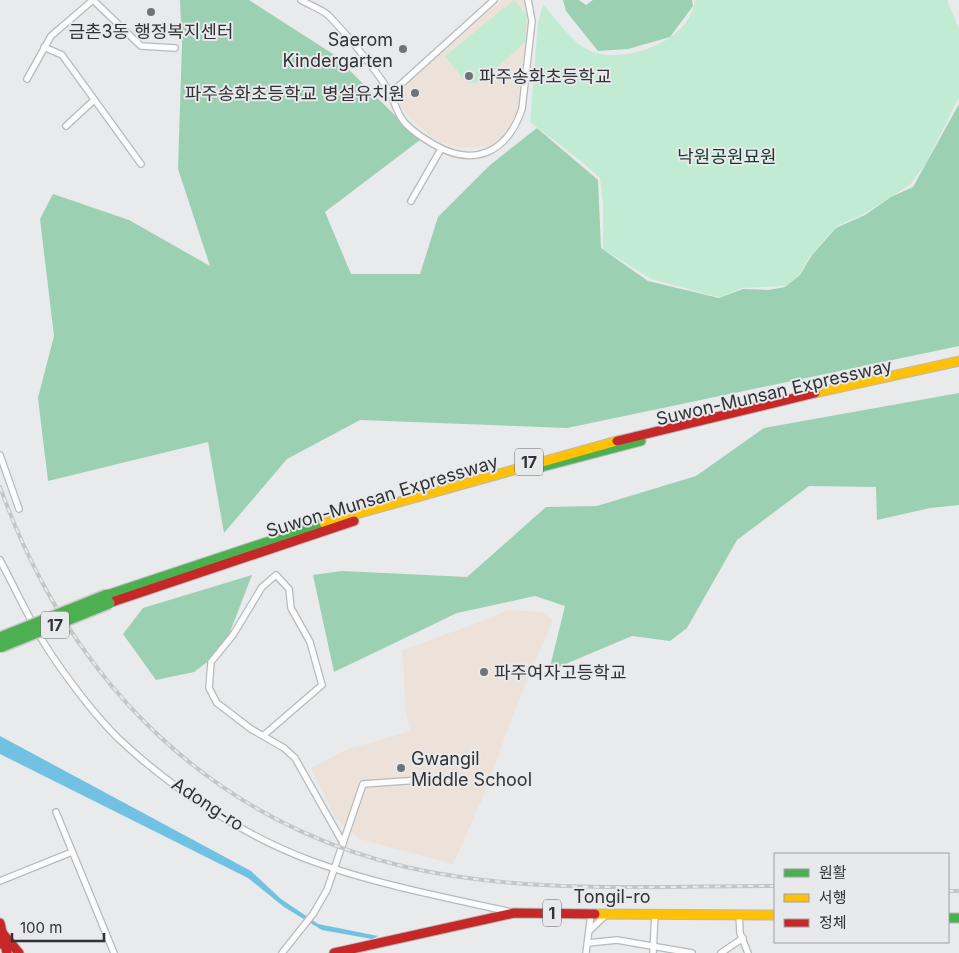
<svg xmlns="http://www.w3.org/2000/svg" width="959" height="953" viewBox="0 0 959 953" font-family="Inter,'Noto Sans KR',sans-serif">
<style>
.education{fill:#ede2da}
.green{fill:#c1ebd2}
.forest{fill:#9bd0b3}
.water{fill:#71c1e3}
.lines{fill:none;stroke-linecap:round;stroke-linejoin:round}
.street-casing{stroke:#b8b9ba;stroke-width:8}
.fast-casing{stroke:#b8b9ba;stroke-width:11}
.slow-casing{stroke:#b8b9ba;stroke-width:11}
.jam-casing{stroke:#b8b9ba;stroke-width:11}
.street{stroke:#fcfcfc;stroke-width:5.5}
.fast{stroke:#4caf50;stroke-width:9}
.slow{stroke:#ffc107;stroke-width:9}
.jam{stroke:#c62828;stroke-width:9}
.rail-casing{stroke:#c4c5c6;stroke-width:4}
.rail{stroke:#e8e9ec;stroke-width:2;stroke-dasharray:5.5;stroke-linecap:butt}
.fast-bridge-casing{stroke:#c6c7c7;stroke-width:14;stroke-linecap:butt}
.fast-bridge{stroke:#4caf50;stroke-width:11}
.poi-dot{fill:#717273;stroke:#e8e9ec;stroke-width:2}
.labels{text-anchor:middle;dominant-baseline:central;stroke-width:4;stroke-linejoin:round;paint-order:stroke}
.shield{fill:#e8e9ec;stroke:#68696a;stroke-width:1}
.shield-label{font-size:16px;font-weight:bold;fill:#313233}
.poi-label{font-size:18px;fill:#313233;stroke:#e8e9ec;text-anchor:start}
.park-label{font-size:18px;fill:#153d27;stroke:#e8e9ec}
.street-label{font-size:18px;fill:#313233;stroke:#e8e9ec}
</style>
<rect width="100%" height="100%" fill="#e9eaeb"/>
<!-- education -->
<g class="education">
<path d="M502 0H526L529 10 530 27 519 108 514 123 507 134 492 146 462 148 442 143 431 137 410 117 396 101 398 91Z"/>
<path d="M507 610 542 612 553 620 516 707 483 797 453 864 359 839 334 816 311 768 348 749 410 731 406 711 402 650 491 618Z"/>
</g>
<!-- green -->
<g class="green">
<path d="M514 0 527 15 525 42 481 82 467 83 445 56Z"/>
<path d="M695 0H947L959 29V97L926 163 910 185 862 215 837 226 811 255 799 275 787 286 742 288 721 297 714 296 651 279 603 249V204L600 178 580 160 530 122 538 23 543 4C557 20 573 45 593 52 628 64 691 40 695 0Z"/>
</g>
<!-- forest -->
<g class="forest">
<path d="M180 0H249L333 54 420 140 325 212 351 274H420L438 217 490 165 537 128 598 180 601 248 648 281 719 298 743 289 768 290 785 287 800 275 812 255 836 228 865 215 891 197 913 187 959 104V346L567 428 360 420 287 459 224 533 208 442 48 481 38 398 54 336 40 219 53 194 129 220 210 266 178 169 182 45Z"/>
<path d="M563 0H579L586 5 593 0H692L693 6 670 37 628 49 598 51 566 11Z"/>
<path d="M959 393V505L930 508 877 520 876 487 809 486 737 540 687 628 670 641 632 636 549 671 565 606 535 596 457 613 334 672 313 575 342 571 467 577 546 507 597 506 696 476 764 428Z"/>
<path d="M252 575 223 650 194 672 156 680 123 634 143 608Z"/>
</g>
<!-- water -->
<path class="water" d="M0 736 251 871 281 899 318 924 378 936 372 939 322 930 284 907 248 878 0 754Z"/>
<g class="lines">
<defs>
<g id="street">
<path d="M93 0 141 46 175 48"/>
<path d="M301 0C309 5 321 9 328 15 345 32 378 72 390 93 395 103 397 114 405 123 413 132 423 138 433 144 474 168 507 153 522 109L532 21 528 0"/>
<path d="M44 47 62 55 141 164"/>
<path d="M27 79 51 36 93 0"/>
<path d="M390 94 494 0"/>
<path d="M66 126 94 100"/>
<path d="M411 201 441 149"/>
<path d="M0 455 19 509"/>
<path d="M0 560C15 588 28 617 44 643 62 672 95 716 119 739 171 788 242 835 309 860 374 884 443 897 511 912"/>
<path d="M264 735 322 685 310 642 291 608 289 589 276 575 262 587 233 635 211 662 209 688 217 703 251 729 284 748 295 758 343 843"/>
<path d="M56 812 114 953"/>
<path d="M0 881 72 852"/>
<path d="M739 914 740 933 748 953"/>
<path d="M590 930 607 914"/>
<path d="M588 943 617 940 692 953"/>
<path d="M282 953 313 914 327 890 363 784 420 780"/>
<path d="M586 953 591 914"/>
<path d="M653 953 655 913"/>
<path d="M721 953 743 938"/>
</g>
<g id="fast">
<path d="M530 470 641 441"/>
<path d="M107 595 324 523"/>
<path d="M948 918H959"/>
</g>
<g id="slow">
<path d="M815 393 959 361"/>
<path d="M324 523 617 441"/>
<path d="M595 914 775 915"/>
</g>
<g id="jam">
<path d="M617 441 815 393"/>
<path d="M109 603 354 521"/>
<path d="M0 923 7 953"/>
<path d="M3 934 19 953"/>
<path d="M0 944 3 934"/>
<path d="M334 953 514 913 595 914"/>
</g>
</defs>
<!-- street casing -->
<use href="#street" class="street-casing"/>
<!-- fast casing -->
<use href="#fast" class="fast-casing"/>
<!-- slow casing -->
<use href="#slow" class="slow-casing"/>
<!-- jam casing -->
<use href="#jam" class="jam-casing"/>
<!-- street -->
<use href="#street" class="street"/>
<!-- fast -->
<use href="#fast" class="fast"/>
<!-- slow -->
<use href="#slow" class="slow"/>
<!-- jam -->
<use href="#jam" class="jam"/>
<defs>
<g id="rail">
<path d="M0 487C76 698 234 845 460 877 564 892 671 886 775 886"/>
<path d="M948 891H959"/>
</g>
</defs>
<!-- rail casing -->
<use href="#rail" class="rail-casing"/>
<!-- rail -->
<use href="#rail" class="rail"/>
<defs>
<g id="fast-bridge">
<path d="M0 638 107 595"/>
<path d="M0 647 109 603"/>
</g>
</defs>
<!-- fast-bridge casing -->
<use href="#fast-bridge" class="fast-bridge-casing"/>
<!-- fast-bridge -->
<use href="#fast-bridge" class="fast-bridge"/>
</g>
<!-- markers -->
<g class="poi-dot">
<circle cx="151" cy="12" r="5"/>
<circle cx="403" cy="49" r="5"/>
<circle cx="469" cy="76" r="5"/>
<circle cx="415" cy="93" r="5"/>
<circle cx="484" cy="672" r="5"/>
<circle cx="401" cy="768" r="5"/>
</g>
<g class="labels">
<!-- shield labels -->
<g class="shield">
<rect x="515" y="448.5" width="28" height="27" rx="4"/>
<rect x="41" y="611.5" width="28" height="27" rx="4"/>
<rect x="543" y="899.5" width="18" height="27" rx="4"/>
</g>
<g class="shield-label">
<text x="529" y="462">17</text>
<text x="55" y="625">17</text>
<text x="552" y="913">1</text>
</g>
<!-- poi labels -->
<g class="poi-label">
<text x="151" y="31" text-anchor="middle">금촌3동 행정복지센터</text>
<text x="393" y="39" text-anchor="end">Saerom<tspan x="393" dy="21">Kindergarten</tspan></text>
<text x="479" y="76">파주송화초등학교</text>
<text x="405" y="93" text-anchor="end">파주송화초등학교 병설유치원</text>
<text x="494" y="672">파주여자고등학교</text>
<text x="411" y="758">Gwangil<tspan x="411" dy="21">Middle School</tspan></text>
</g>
<!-- park labels -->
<g class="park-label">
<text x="727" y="156">낙원공원묘원</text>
</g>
<!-- street labels -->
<g class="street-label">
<text transform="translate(774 392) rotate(-13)">Suwon-Munsan Expressway</text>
<text transform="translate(382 496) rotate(-17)">Suwon-Munsan Expressway</text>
<text transform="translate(208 804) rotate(33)">Adong-ro</text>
<text x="612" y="896">Tongil-ro</text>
</g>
</g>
<!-- legend -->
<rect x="774" y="853" width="175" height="90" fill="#e8e9ec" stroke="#9fa0a2"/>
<rect x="784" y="869" width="25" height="8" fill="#4caf50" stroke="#9fa0a2"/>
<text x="819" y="878" font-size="15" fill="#313233">원활</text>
<rect x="784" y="894" width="25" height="8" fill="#ffc107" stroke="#9fa0a2"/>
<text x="819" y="903" font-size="15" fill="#313233">서행</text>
<rect x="784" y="919" width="25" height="8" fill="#c62828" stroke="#9fa0a2"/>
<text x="819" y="928" font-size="15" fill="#313233">정체</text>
<!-- scale -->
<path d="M12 933v8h92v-8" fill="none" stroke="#313233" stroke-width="2.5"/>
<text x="20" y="933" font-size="15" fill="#313233" stroke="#e8e9ec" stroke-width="4" paint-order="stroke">100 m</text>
</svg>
